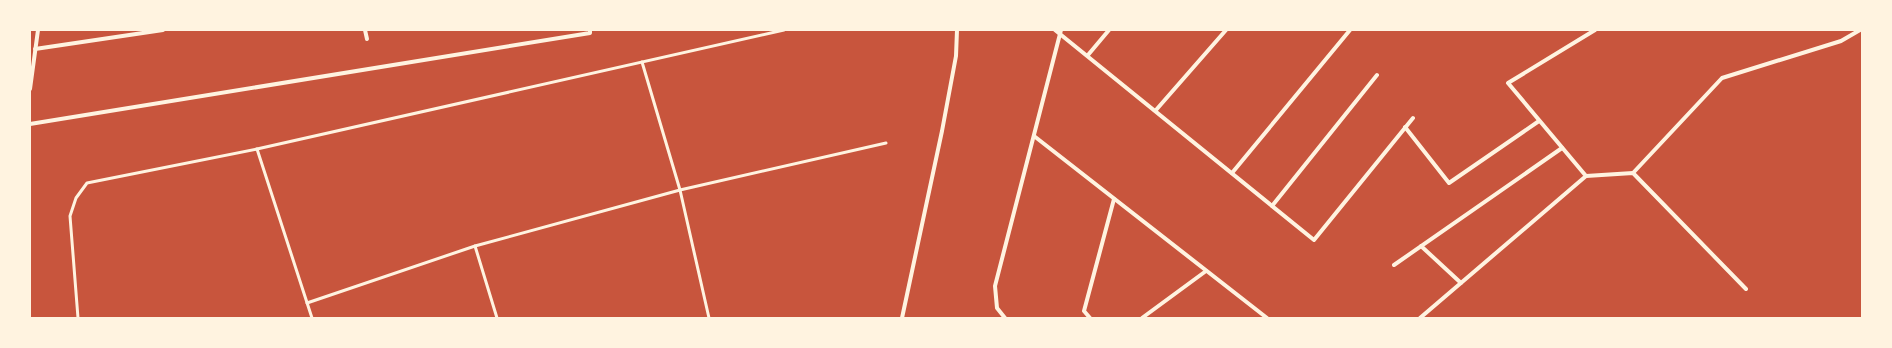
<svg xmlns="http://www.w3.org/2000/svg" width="1892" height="348" viewBox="0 0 1892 348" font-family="Roboto,sans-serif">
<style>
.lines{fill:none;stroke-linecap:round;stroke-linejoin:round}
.service{stroke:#fff3e0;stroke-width:3}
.minor{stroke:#fff3e0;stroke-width:4}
</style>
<rect width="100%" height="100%" fill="#c8553d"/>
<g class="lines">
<!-- service -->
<g class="service">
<path d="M642 62 680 190 709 318"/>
<path d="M475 246 497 318"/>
<path d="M307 303 475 246 680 190 886 143"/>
<path d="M78 318 70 216 76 198 87 183 257 149"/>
<path d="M312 318 257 149 784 30"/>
</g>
<!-- minor -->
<g class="minor">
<path d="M365 30 367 39"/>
<path d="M1055 30 1314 240 1413 118"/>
<path d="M35 49 163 30"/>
<path d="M1088 55 1109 30"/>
<path d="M30 89 38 30"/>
<path d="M1156 110 1226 30"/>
<path d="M30 124 590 33V30"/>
<path d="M1405 127 1449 183 1539 121"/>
<path d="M1034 136 1267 318"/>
<path d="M1232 173 1350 30"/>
<path d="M1633 173 1722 78 1841 41 1860 30"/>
<path d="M1586 176 1633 173 1746 289"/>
<path d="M1272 206 1377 75"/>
<path d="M1421 246 1461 283"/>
<path d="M1394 265 1562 148"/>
<path d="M902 318 942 131 956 56 957 30"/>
<path d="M1005 318 997 308 995 286 1061 30"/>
<path d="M1090 318 1084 311 1114 199"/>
<path d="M1142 318 1206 271"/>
<path d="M1420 318 1586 176 1508 83 1595 30"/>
</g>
</g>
<!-- border -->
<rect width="1892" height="348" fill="none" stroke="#fff3e0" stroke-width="62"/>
</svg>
